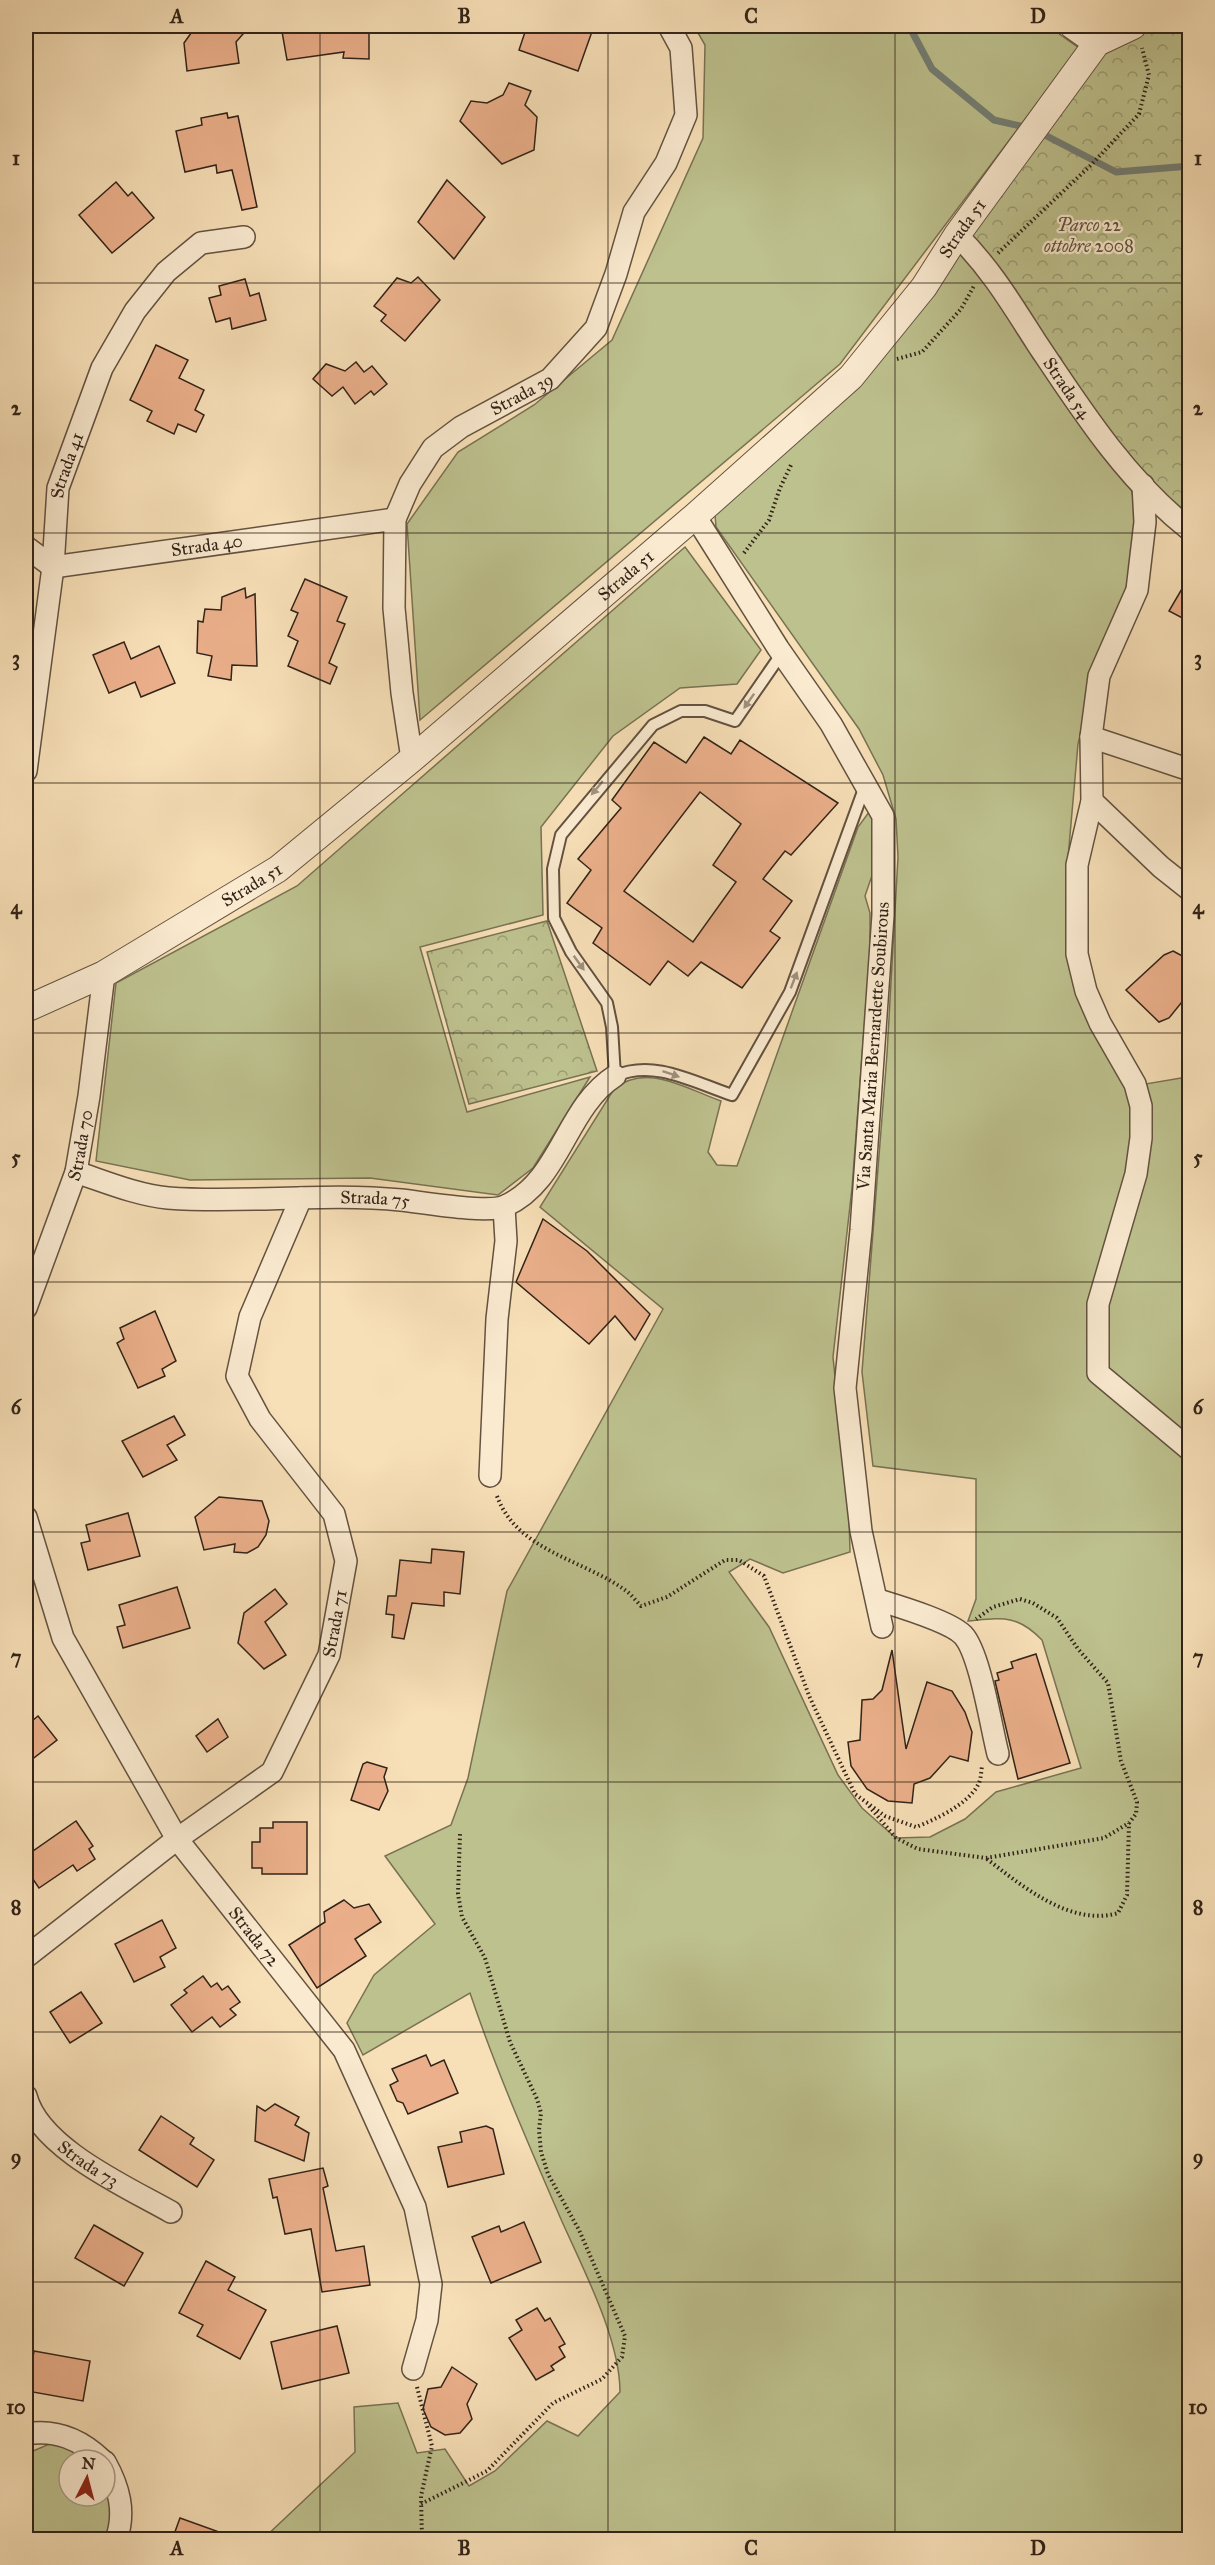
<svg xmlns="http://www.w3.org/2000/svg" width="1215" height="2565" viewBox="0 0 1215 2565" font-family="'IM FELL Great Primer',serif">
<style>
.grass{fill:#bdc18e;stroke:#787253;stroke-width:1.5}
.forest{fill:url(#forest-crowns);stroke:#787253;stroke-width:1.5}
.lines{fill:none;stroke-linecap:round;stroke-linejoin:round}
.stream{stroke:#737f76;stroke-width:7}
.building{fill:#ebb08b;stroke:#322318;stroke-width:1.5;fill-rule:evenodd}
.service-casing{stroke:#635240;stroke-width:14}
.minor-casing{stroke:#635240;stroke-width:24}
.tertiary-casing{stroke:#635240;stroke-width:28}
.path{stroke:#322318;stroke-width:4;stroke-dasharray:1.5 3;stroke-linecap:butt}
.service{stroke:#faead0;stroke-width:10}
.minor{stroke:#faead0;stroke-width:21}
.tertiary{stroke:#faead0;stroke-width:26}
.oneway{fill:#a0907d}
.grid{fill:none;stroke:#322318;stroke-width:1.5;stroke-opacity:0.55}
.labels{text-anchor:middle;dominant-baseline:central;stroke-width:4.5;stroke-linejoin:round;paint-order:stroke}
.park-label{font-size:18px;font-style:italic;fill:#5c523b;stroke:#faead0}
.street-label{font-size:18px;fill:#322318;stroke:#faead0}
.neatline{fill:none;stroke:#322318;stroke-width:2}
.grid-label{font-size:20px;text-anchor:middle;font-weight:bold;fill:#322318}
</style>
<defs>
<pattern id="forest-crowns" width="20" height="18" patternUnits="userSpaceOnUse" patternTransform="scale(1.5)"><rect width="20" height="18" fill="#bdc18e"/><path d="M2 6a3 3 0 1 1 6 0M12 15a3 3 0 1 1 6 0" fill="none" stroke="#9a9c73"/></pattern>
</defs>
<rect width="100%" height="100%" fill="#f7dfb7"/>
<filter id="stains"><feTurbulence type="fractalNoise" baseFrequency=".00333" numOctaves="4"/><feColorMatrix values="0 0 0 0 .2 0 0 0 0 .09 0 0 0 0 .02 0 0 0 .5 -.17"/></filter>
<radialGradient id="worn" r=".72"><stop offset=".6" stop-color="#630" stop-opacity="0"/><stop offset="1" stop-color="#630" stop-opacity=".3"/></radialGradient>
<!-- grass -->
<g class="grass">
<path d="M694 26H1048L1079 48 840 364 420 720 407 524 458 452 534 405 612 340 703 138 705 45Z"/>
<path d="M959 250 1000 300 1033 358 1130 480 1136 515 1130 572 1120 612 1098 658 1078 744 1068 858 1066 920 1070 960 1128 1087 1181 1078 1189 1087V2539L262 2540 355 2452 354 2407 398 2403 417 2453 445 2449 469 2486 495 2471 547 2421 578 2436 620 2392C620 2338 582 2267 560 2217 528 2143 496 2070 470 1993L363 2055 347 2023 374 1975 435 1924 385 1856 451 1825 468 1778 507 1591 663 1309 540 1207 614 1089C646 1062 687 1089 721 1101L708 1152 717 1165 737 1166 858 827 872 808 878 858 865 896 870 913V952L852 1188 833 1357 849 1515 850 1552 783 1573 750 1559 729 1572 769 1627 838 1775 862 1808 896 1838 930 1837 965 1819 996 1792 1081 1768 1042 1640C1017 1614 1002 1618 968 1621L976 1599V1479L873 1466 862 1372 887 1054 898 857 896 819 883 775 859 729 716 527 715 515 853 385Z"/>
<path d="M685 547 761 650 737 684 680 688 613 736 541 827 543 915 420 947 467 1112 590 1077 533 1168 498 1195 370 1178 190 1180 96 1161 116 983 297 886Z"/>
<path d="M54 2442 92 2460H69V2496H105V2484L114 2501 106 2539 26 2540V2454Z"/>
</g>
<!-- forest -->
<g class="forest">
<path d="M1164 26H1189V521L1141 478 962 232 1104 48 1142 30Z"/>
<path d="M547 921 597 1071 469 1104 427 952Z"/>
</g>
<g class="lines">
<!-- stream -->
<g class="stream">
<path d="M909 26 932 69 994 120 1029 128"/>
<path d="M1039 132 1116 172 1190 166"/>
</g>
</g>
<!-- building -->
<g class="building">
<path d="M196 26H250L236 42 239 63 187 71 184 43Z"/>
<path d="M281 26H369V59L343 58 344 52 287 60Z"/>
<path d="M527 26H594L578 71 519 50Z"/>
<path d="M509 83 531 91 525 105 537 117 534 150 502 164 460 121 471 101 487 103 503 95Z"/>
<path d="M227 113 228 118 238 116 257 207 242 210 232 170 217 173 216 165 185 172 176 131 202 125 201 118Z"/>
<path d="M447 180 485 217 454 259 418 222Z"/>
<path d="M116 182 128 196 132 192 154 218 112 253 79 215Z"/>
<path d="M418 277 440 300 405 341 381 321 386 315 374 306 397 278 411 283Z"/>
<path d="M245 279 250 296 259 293 266 320 232 329 230 318 216 322 209 298 221 295 219 286Z"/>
<path d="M156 345 188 360 179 378 204 390 195 410 204 415 196 432 178 424 174 434 147 421 152 411 130 400Z"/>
<path d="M356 362 364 372 372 366 387 384 374 395 371 391 355 404 343 387 332 396 313 379 326 364 345 371Z"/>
<path d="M1190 575V622L1169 611Z"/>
<path d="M305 579 347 597 337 621 345 624 329 663 337 667 330 684 288 666 298 641 288 636 298 613 291 610Z"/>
<path d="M245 588 246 598 255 594 257 666 232 665 231 680 208 676 212 656 197 653 198 621 203 622 205 609 221 610 222 597Z"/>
<path d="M124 642 131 659 159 646 175 683 141 697 135 682 109 693 93 655Z"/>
<path d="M704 737 731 754 740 740 838 803 791 855 785 851 763 879 792 901 770 931 780 938 742 988 701 962 688 976 668 961 650 985 593 943 602 928 567 903 591 870 578 859 621 808 612 800 654 742 686 763ZM700 792 741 824 713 865 736 882 693 942 624 891Z"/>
<path d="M1173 951 1190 960V992L1169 1018 1159 1022 1126 990 1164 955Z"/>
<path d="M543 1219 587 1251 650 1314 635 1340 615 1316 589 1344 516 1282Z"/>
<path d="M155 1311 176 1361 162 1369 165 1376 138 1388 117 1343 124 1339 120 1328Z"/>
<path d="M174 1416 185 1435 167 1445 177 1460 143 1477 122 1441Z"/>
<path d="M219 1497 262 1501 269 1521 266 1535 258 1547 247 1553 234 1552 235 1544 204 1550 195 1517Z"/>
<path d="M128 1513 140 1556 88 1570 81 1543 90 1541 86 1525Z"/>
<path d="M432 1549 464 1552 460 1594 444 1592V1606L412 1603 404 1639 392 1637 394 1615 386 1614 388 1596H396L400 1560 431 1563Z"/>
<path d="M177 1587 190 1628 123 1648 117 1627 125 1625 119 1605Z"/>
<path d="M275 1589 287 1604 265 1622 286 1655 264 1669 238 1643 244 1613Z"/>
<path d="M892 1650 906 1749 927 1682 952 1691 965 1712 972 1732 968 1761 950 1756 930 1778 914 1784 912 1803 888 1801 867 1789 851 1766 848 1742 860 1740 862 1700 873 1699 882 1690Z"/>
<path d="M1036 1654 1070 1763 1018 1779 995 1681 999 1680 997 1673 1013 1668 1011 1662Z"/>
<path d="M38 1716 57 1740 26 1764V1726Z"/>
<path d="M218 1719 228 1737 207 1752 196 1736Z"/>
<path d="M367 1762 387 1768 384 1777 388 1791 379 1810 351 1800 363 1764Z"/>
<path d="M76 1821 93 1846 89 1849 95 1859 77 1871 73 1865 39 1888 26 1869V1856Z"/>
<path d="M273 1822H307V1874H262V1868H252V1842H260V1828H273Z"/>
<path d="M344 1900 354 1908 369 1904 381 1922 355 1939 366 1956 317 1988 289 1945 325 1922 324 1912Z"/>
<path d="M162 1920 176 1948 160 1957 165 1967 134 1982 115 1944Z"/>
<path d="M203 1976 211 1987 217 1983 222 1990 228 1986 240 2002 230 2009 236 2015 220 2027 212 2017 192 2032 171 2005 187 1993 184 1990Z"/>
<path d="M81 1992 102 2023 70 2043 50 2012Z"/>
<path d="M426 2055 431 2066 444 2060 458 2093 408 2114 403 2103 397 2101 390 2085 398 2081 392 2069Z"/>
<path d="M275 2104 299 2117 295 2125 309 2133 304 2161 255 2141 257 2106 265 2111Z"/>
<path d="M161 2116 194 2138 190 2144 214 2160 197 2187 139 2150Z"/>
<path d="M486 2126 493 2129 504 2174 448 2187 438 2147 462 2142 460 2132Z"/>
<path d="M323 2168 328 2186 323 2188 336 2251 364 2246 370 2285 322 2292 311 2229 285 2234 277 2197 273 2198 269 2179Z"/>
<path d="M524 2222 541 2262 491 2283 472 2237 499 2226 501 2232Z"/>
<path d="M94 2225 143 2253 124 2286 75 2258Z"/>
<path d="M206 2261 235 2277 228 2290 266 2310 240 2359 197 2336 203 2325 179 2313Z"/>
<path d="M537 2308 545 2321 550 2318 565 2344 559 2347 565 2357 551 2366 554 2370 536 2380 509 2338 522 2330 516 2320Z"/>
<path d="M337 2326 349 2373 282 2389 271 2342Z"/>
<path d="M34 2351 90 2361 83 2401 27 2391Z"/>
<path d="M452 2367 477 2384 467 2404 472 2419 460 2433 445 2435 431 2427 423 2409 428 2389 441 2387Z"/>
<path d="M180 2518 233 2537V2540H172Z"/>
</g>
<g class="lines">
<defs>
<path id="service" d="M782 653 735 721 705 711H681L653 725 561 835 553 869 554 918 571 952 607 1003 612 1027 615 1076C654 1059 693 1082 732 1095L790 992 865 786"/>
<g id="minor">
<path id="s1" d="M957 235C991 269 1011 303 1036 342 1080 408 1126 480 1190 530"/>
<path d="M1143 485 1145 522 1137 590 1099 676 1091 737 1092 801 1077 865V954L1086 991 1100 1023 1135 1084 1141 1106V1138L1136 1174 1098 1304V1373L1190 1450"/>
<path d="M695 516 778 648 831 724 883 816V915L861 1230 845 1388 861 1531 882 1627"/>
<path id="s2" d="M26 547 53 567 395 519"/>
<path d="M1091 737 1190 770"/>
<path id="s3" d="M412 759 402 693 394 608 395 519 410 484 433 448 461 427 550 379 596 328 616 274 634 212 666 163 686 115 681 48 669 26"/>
<path id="s4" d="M26 771 53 567 58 488 102 368 135 311 166 272 201 243 244 237"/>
<path d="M1092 801 1161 867 1190 890"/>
<path id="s5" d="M76 1172C106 1182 137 1195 168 1198 245 1204 324 1192 401 1200 421 1202 488 1214 505 1206 561 1181 565 1108 615 1076"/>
<path id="s6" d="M26 1308 76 1172 89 1096 104 974"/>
<path d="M490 1476 497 1319 506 1241 504 1207"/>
<path id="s7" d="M26 1517 63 1638 177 1839 344 2050 415 2207 431 2284 427 2320 413 2369"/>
<path d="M878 1600C897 1606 949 1621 963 1635 980 1653 991 1727 998 1754"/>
<path id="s8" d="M26 1957 177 1839 272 1772 329 1655 346 1561 334 1514 260 1419 237 1376 250 1317 301 1198"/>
<path id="s9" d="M26 2096C39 2148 127 2187 171 2212"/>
<path d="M26 2434C56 2429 80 2439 102 2460"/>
<path d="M105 2462C119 2487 126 2512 116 2540"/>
</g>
<g id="tertiary">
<path d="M1073 26 1097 43"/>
<path id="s10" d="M26 1009 104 974 278 869 412 759 695 516 851 377 924 287 957 235 1097 43 1133 26"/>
</g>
</defs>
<!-- service casing -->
<use href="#service" class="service-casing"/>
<!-- minor casing -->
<use href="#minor" class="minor-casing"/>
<!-- tertiary casing -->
<use href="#tertiary" class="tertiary-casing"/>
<!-- path -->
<g class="path">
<path d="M998 253 1091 165 1139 114 1149 75 1142 48"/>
<path d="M897 359 922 352 961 309 974 286"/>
<path d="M744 553 769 520 780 488 792 463"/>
<path d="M497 1496C517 1551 582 1559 625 1590 631 1594 636 1601 641 1606L667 1597 725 1560H739L764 1576 810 1698 855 1794 885 1816 916 1827C936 1819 967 1805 978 1785 981 1780 981 1772 982 1766"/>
<path d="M869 1806 896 1838 918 1849 986 1858 1104 1838 1129 1823 1136 1814 1137 1802 1121 1761 1108 1683 1078 1649 1057 1618 1033 1603 1020 1599 993 1607 976 1619"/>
<path d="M987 1859C1022 1886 1071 1927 1118 1913L1127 1895 1129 1823"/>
<path d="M417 2387 432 2446 421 2496 422 2540"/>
<path d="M421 2504 487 2471 553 2403 602 2379 622 2357 625 2336 579 2230 548 2174 541 2152 539 2130 541 2113 537 2099 510 2042 485 1958 462 1917 458 1894 460 1834"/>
</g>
<!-- service -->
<use href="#service" class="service"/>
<!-- minor -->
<use href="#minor" class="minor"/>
<!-- tertiary -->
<use href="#tertiary" class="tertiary"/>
</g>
<!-- one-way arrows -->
<defs><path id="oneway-solid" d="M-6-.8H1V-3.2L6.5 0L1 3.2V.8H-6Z" transform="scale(1.5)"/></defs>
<g class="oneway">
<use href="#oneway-solid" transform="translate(749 701) rotate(125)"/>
<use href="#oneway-solid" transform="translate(597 788) rotate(130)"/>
<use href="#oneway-solid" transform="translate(579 963) rotate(54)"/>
<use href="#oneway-solid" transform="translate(794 980) rotate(-69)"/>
<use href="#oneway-solid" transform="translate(671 1074) rotate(19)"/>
</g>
<!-- grid -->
<path class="grid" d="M320 26V2540M608 26V2540M895 26V2540M26 283H1190M26 533H1190M26 783H1190M26 1033H1190M26 1282H1190M26 1532H1190M26 1782H1190M26 2032H1190M26 2282H1190"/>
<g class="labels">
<!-- park labels -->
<g class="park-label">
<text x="1089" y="225">Parco 22<tspan x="1089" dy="21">ottobre 2008</tspan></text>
</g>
<!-- street labels -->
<g class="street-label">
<text stroke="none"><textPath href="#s10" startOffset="1230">Strada 51</textPath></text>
<text stroke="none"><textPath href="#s1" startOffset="189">Strada 54</textPath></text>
<text stroke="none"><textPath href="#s3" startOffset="426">Strada 39</textPath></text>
<text stroke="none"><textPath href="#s4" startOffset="309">Strada 41</textPath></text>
<text stroke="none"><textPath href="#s2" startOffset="189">Strada 40</textPath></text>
<text stroke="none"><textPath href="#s10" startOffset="744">Strada 51</textPath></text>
<text stroke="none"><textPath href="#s10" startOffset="258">Strada 51</textPath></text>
<text transform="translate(873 1046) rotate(-86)">Via Santa Maria Bernardette Soubirous</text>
<text stroke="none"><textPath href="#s6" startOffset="172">Strada 70</textPath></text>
<text stroke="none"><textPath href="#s5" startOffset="303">Strada 75</textPath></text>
<text stroke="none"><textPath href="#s8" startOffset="470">Strada 71</textPath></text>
<text stroke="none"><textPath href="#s7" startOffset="482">Strada 72</textPath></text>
<text stroke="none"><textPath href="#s9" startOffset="94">Strada 73</textPath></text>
</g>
</g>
<!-- margin -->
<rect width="1215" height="2565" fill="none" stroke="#f7dfb7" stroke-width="66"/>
<!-- north arrow -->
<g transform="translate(87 2478) rotate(6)"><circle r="28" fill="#faead0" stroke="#aa9a86" stroke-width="1.5"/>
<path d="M0-4.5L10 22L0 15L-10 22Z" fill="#8f2418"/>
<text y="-9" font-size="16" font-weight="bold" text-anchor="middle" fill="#322318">N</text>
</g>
<rect x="33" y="33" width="1149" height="2499" class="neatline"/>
<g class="grid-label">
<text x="177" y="23">A</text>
<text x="464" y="23">B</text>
<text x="751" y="23">C</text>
<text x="1038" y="23">D</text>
<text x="16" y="165">1</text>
<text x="1198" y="165">1</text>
<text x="16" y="415">2</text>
<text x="1198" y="415">2</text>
<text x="16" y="665">3</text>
<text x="1198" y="665">3</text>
<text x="16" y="914">4</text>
<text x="1198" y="914">4</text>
<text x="16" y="1164">5</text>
<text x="1198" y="1164">5</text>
<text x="16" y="1414">6</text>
<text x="1198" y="1414">6</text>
<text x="16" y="1664">7</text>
<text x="1198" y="1664">7</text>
<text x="16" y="1914">8</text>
<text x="1198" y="1914">8</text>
<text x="16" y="2164">9</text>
<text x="1198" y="2164">9</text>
<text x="16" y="2414">10</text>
<text x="1198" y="2414">10</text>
<text x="177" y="2555">A</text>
<text x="464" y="2555">B</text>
<text x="751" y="2555">C</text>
<text x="1038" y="2555">D</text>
</g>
<rect width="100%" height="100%" filter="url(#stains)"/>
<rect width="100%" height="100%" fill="url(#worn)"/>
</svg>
